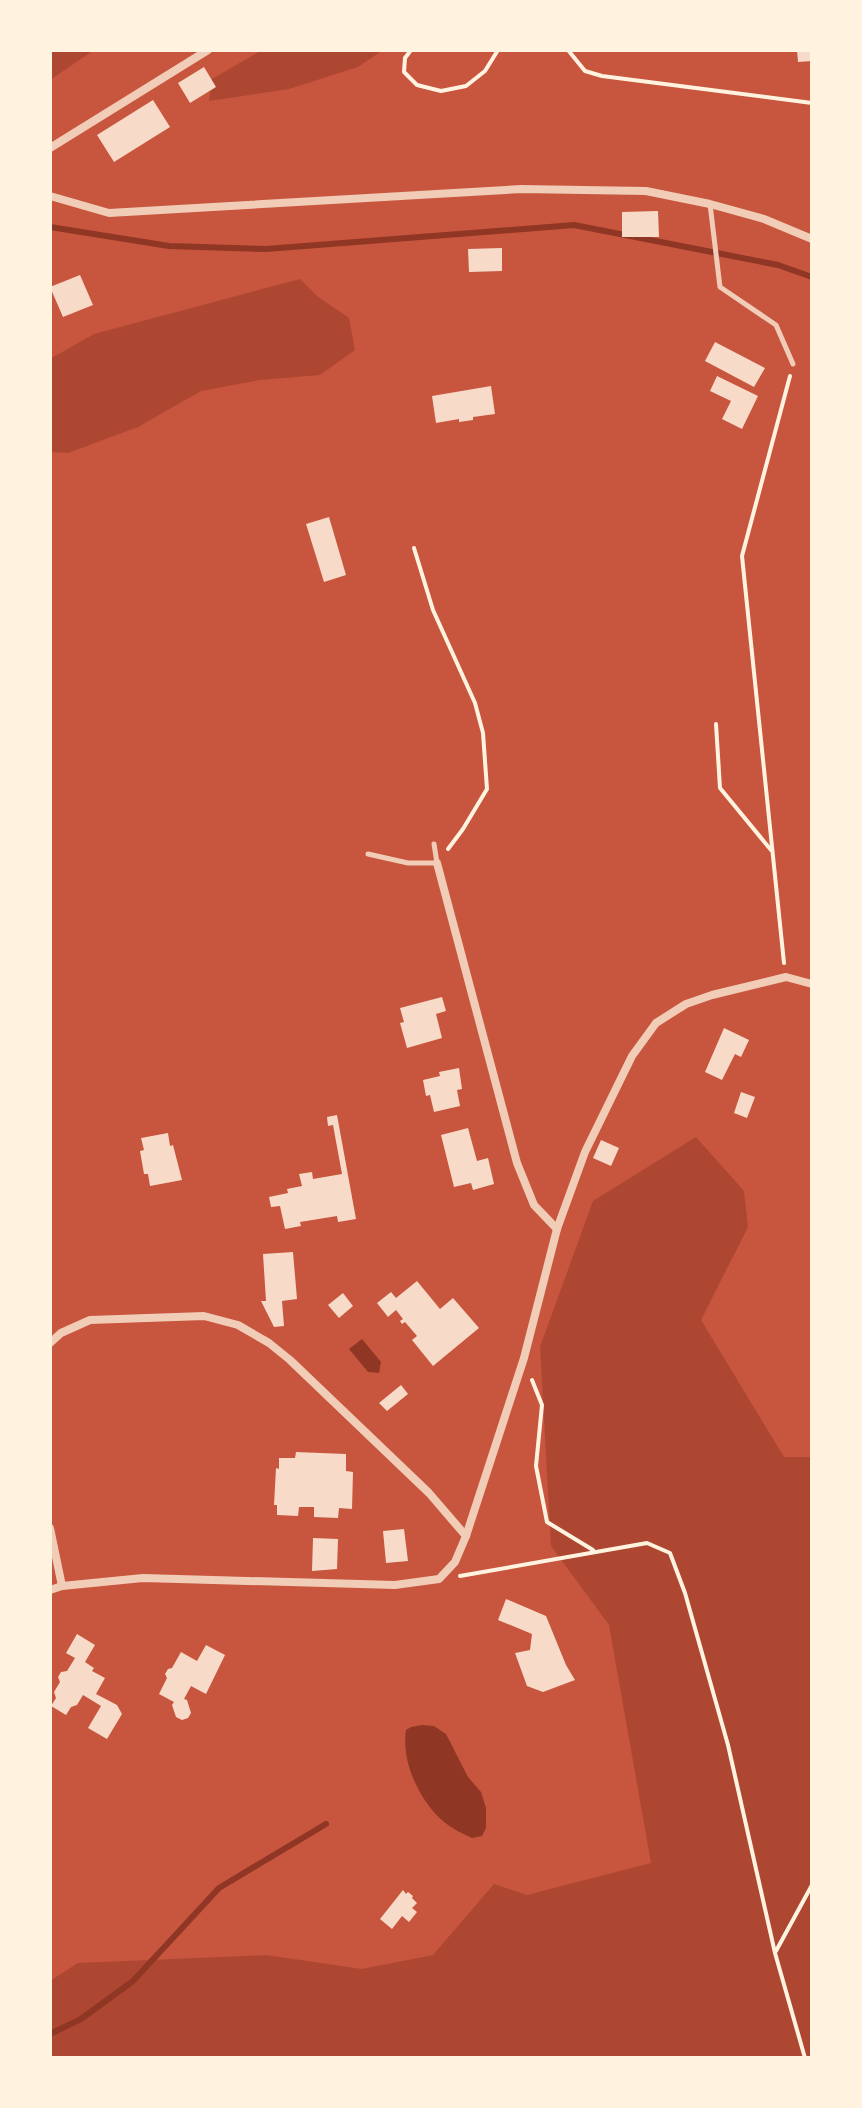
<svg xmlns="http://www.w3.org/2000/svg" width="862" height="2108" viewBox="0 0 862 2108" font-family="'PT Sans',sans-serif">
<style>
.green{fill:#ae4732}
.water{fill:#8f3625}
.lines{fill:none;stroke-linecap:round;stroke-linejoin:round}
.stream{stroke:#8f3625;stroke-width:6}
.building{fill:#f7dbc8}
.path{stroke:#fff3e0;stroke-width:4}
.service{stroke:#f1ccb7;stroke-width:5}
.minor{stroke:#f1ccb7;stroke-width:8}
</style>
<rect width="100%" height="100%" fill="#c8553d"/>
<!-- green -->
<g class="green">
<path d="M50 50H94L50 80Z"/>
<path d="M262 50H383L358 67 289 89 209 101 212 79Z"/>
<path d="M300 279 317 296 349 318 355 350 320 375 260 380 201 391 138 427 68 453 50 452V359L94 334Z"/>
<path d="M696 1137 744 1191 748 1227 701 1320 784 1457H812V2058H50V1981L78 1963 266 1955 362 1969 433 1955 494 1884 527 1895 651 1863 609 1625 551 1546 540 1347 593 1201Z"/>
</g>
<!-- water -->
<g class="water">
<path d="M362 1339 381 1362 379 1373 368 1372 349 1349Z"/>
<path d="M422 1725 434 1726 446 1734 468 1777 481 1792 486 1808V1828L482 1836 472 1838C463 1834 453 1829 444 1822 420 1802 401 1762 406 1730L411 1727Z"/>
</g>
<g class="lines">
<!-- stream -->
<g class="stream">
<path d="M50 227 169 246 266 249 574 225 778 265 812 277"/>
<path d="M50 2034 81 2019 133 1981 219 1888 326 1824"/>
</g>
</g>
<!-- building -->
<g class="building">
<path d="M797 50H812V61L798 62Z"/>
<path d="M204 67 216 87 190 103 178 83Z"/>
<path d="M153 100 170 127 114 162 97 135Z"/>
<path d="M658 211 659 237H622V212Z"/>
<path d="M502 248V271L469 272 468 249Z"/>
<path d="M80 275 93 305 63 317 50 287Z"/>
<path d="M715 342 765 368 754 387 705 361Z"/>
<path d="M717 376 758 396 742 429 722 419 731 401 710 391Z"/>
<path d="M491 386 495 414 473 417V420L459 422V419L436 423 432 396Z"/>
<path d="M329 517 346 575 324 582 306 524Z"/>
<path d="M442 997 446 1011 436 1014 442 1038 407 1048 400 1023 404 1022 400 1008Z"/>
<path d="M724 1028 749 1040 741 1057 735 1054 722 1080 705 1072Z"/>
<path d="M459 1068 462 1089 457 1090 460 1106 434 1112 430 1095 426 1096 423 1080 440 1076 439 1072Z"/>
<path d="M741 1092 755 1097 747 1118 734 1113Z"/>
<path d="M337 1115 356 1219 338 1222 337 1216 300 1222 301 1226 285 1229 280 1206 271 1207 269 1197 288 1193 287 1189 302 1186 299 1174 312 1172 313 1179 342 1174 333 1125 328 1126 327 1117Z"/>
<path d="M468 1128 477 1161 488 1158 494 1184 473 1190 471 1183 454 1187 441 1135Z"/>
<path d="M168 1133 170 1146 173 1145 182 1180 150 1186 148 1174H144L140 1151 144 1150 141 1138Z"/>
<path d="M601 1140 619 1148 611 1166 593 1158Z"/>
<path d="M293 1252 297 1299 282 1301 284 1326 274 1327 261 1301H266L263 1254Z"/>
<path d="M417 1281 440 1309 453 1298 479 1328 433 1366 412 1340 417 1336 405 1322 402 1324 400 1321 403 1319 396 1310 388 1317 377 1303 391 1292 396 1298Z"/>
<path d="M343 1293 353 1306 339 1318 328 1305Z"/>
<path d="M401 1385 408 1394 387 1411 379 1403Z"/>
<path d="M296 1452 346 1454V1471L353 1472 352 1509 339 1508 338 1518 314 1517V1507H299L298 1516 277 1515V1505H274L276 1468 279 1469V1458H295Z"/>
<path d="M404 1529 408 1561 386 1563 383 1531Z"/>
<path d="M313 1538 338 1539 337 1569 312 1571Z"/>
<path d="M506 1599 546 1616 566 1665 575 1680 543 1692 527 1686 515 1653 530 1650 532 1634 498 1620Z"/>
<path d="M77 1634 95 1645 85 1662 94 1668 92 1671 105 1678 96 1694 117 1705 122 1714 107 1739 88 1728 101 1706 83 1695 77 1705 71 1707 66 1715 51 1706 56 1698 54 1692 60 1682 58 1677 61 1672 67 1671 75 1658 66 1653Z"/>
<path d="M206 1645 225 1655 206 1694 191 1686 184 1699 187 1700 191 1713 188 1718 182 1720 176 1717 172 1705 174 1702 159 1694 167 1678 165 1674 168 1669 172 1668 181 1652 197 1661Z"/>
<path d="M403 1890 406 1894 408 1892 413 1896 412 1898 417 1903 412 1908 417 1912 409 1922 402 1916 392 1929 380 1919Z"/>
</g>
<g class="lines">
<!-- path -->
<g class="path">
<path d="M411 50 405 58 404 72 417 85 441 91 466 86 485 71 498 50"/>
<path d="M568 50 585 71 602 76 812 103"/>
<path d="M414 548 433 610 475 703 483 733 487 789 463 829 448 849"/>
<path d="M716 724 720 788 771 850"/>
<path d="M784 963 742 556 790 376"/>
<path d="M532 1380 542 1405 536 1466 547 1522 593 1550"/>
<path d="M460 1576 647 1543 670 1553 685 1593 728 1745 775 1953 805 2058"/>
<path d="M776 1951 812 1885"/>
</g>
<!-- service -->
<g class="service">
<path d="M710 204 720 287 776 325 793 364"/>
<path d="M368 854 408 863H437L434 844"/>
</g>
<!-- minor -->
<g class="minor">
<path d="M50 148 208 50"/>
<path d="M50 196 109 213 521 189 646 191 710 204 764 219 812 239"/>
<path d="M437 863 517 1163 534 1205 557 1229"/>
<path d="M50 1343 61 1333 90 1320 204 1316 238 1325 269 1343 290 1360 429 1493 466 1536"/>
<path d="M50 1528 62 1586"/>
<path d="M50 1590 62 1586 143 1578 395 1585 439 1579 455 1562 466 1536 524 1358 557 1229 585 1152 632 1056 656 1023 686 1004 712 995 786 977 812 984"/>
</g>
</g>
<!-- border -->
<rect width="862" height="2108" fill="none" stroke="#fff3e0" stroke-width="104"/>
</svg>
